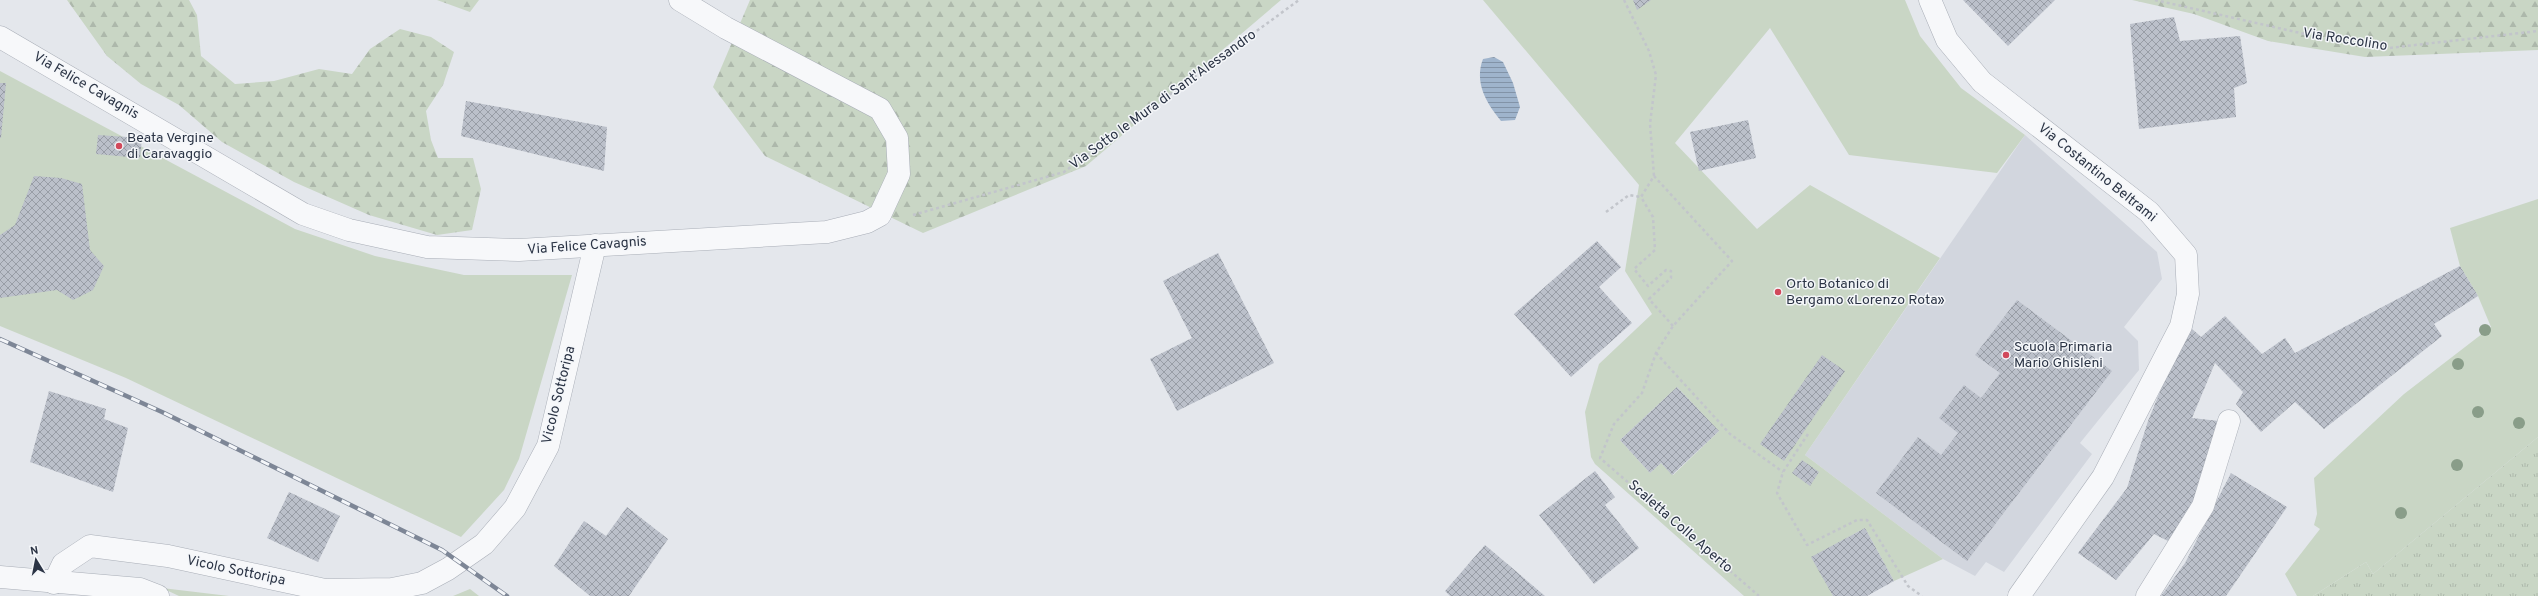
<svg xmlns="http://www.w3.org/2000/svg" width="2538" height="596" viewBox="0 0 2538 596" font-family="Overpass,sans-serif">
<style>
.built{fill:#d2d6de}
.grass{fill:url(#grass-tufts)}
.forest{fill:url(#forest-firs)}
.garden{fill:#c9d6c5;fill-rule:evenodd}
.water{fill:url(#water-rules)}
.building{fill:url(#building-cross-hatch)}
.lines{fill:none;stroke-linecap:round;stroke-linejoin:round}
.minor-casing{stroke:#a9aeb7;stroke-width:23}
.path{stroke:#c2c5cb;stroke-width:2.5;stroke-dasharray:3 3;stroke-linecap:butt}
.minor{stroke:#f7f8fa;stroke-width:22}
.rail-casing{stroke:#7d8696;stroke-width:4.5}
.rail{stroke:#f4f6f9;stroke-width:3;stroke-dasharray:9;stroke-linecap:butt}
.tree{fill:#899d89}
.poi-dot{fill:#d1495b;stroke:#f4f6f9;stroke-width:1.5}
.labels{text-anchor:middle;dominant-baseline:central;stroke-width:3;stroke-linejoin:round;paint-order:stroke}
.street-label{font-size:14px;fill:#2b3445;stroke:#f4f6f9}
.poi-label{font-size:14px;fill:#2b3445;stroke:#f4f6f9;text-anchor:start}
</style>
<defs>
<pattern id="grass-tufts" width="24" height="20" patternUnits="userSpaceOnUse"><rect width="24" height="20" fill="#c9d6c5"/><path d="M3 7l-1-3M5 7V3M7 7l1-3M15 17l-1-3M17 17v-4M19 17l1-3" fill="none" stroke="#adb8ab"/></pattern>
<pattern id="forest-firs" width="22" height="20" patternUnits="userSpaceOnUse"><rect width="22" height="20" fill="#c9d6c5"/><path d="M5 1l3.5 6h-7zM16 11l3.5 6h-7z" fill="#adb8ab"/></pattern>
<pattern id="water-rules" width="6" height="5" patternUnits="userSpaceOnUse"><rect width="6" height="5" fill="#9fb4cc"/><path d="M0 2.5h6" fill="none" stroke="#8293a7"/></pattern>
<pattern id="building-cross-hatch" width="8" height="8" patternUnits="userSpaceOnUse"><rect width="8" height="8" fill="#bbc0ca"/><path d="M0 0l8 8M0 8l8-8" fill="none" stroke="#989da6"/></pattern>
</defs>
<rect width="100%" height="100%" fill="#e4e7ec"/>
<!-- built -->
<path class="built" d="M2025 135 2157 252 2162 279 2124 327 2138 341 2139 370 2080 443 2092 454 2004 572 1986 562 1975 576 1943 559 1805 455Z"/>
<!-- grass -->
<path class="grass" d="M2538 437V596H2313L2366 562 2373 574Z"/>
<!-- forest -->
<g class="forest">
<path d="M67 0H189L197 15 201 56 235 84 274 81 319 69 352 74 370 49 400 29 431 37 454 52 443 85 426 111 431 140 438 158H473L481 189 472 230 437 235 369 215 294 182 222 142 179 105 141 84 107 56Z"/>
<path d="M437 0H479L470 12Z"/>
<path d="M750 0H1281L1086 166 923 233 765 156 713 87Z"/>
<path d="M2132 0H2538V50L2365 57 2268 41 2194 14Z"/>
</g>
<!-- garden -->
<g class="garden">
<path d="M1483 0H1905L1920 36 1961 88 2025 135 1997 173 1849 155 1770 28 1675 143 1757 229 1810 185 1940 258 1805 455 1943 559 1894 581 1865 528 1812 557 1833 596H1744L1595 464 1591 457 1585 412 1599 364 1652 314 1625 271 1639 185ZM1677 387 1719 431 1673 475 1661 463 1650 473 1620 440Z"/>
<path d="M0 71 295 229 375 256 464 275H572L519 459 504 490 461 537 126 378 0 326Z"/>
<path d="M2538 199V437L2373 574 2366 562 2313 596H2297L2285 574 2320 529 2314 525 2317 514 2314 478 2404 394 2491 327 2478 296 2460 266 2450 228Z"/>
<path d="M162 588 229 596H179Z"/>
<path d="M470 589 479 596H453Z"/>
</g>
<!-- water -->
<path class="water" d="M1494 57 1503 62 1513 83 1520 107 1515 120 1501 121C1486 103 1474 82 1483 59Z"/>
<!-- building -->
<g class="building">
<path d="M1633 0H1651L1637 10Z"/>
<path d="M1963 0H2055L2008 46Z"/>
<path d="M2174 17 2180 41 2240 36 2247 83 2234 88 2236 117 2139 129 2130 24Z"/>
<path d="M0 83H6L1 138H0Z"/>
<path d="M466 101 607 127 604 171 461 136Z"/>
<path d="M1748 120 1756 158 1699 171 1690 132Z"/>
<path d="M98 135 142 138 140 158 96 154Z"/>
<path d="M34 176 61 178 82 184 90 250 104 266 93 290 73 300 57 290 0 298V235L15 225Z"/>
<path d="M1597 241 1621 267 1599 287 1632 323 1571 377 1514 314Z"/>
<path d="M1218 253 1274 363 1177 411 1150 359 1192 338 1163 281Z"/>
<path d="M2460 266 2478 296 2434 324 2442 336 2324 429 2295 402 2261 432 2236 404 2243 392 2215 363 2192 418 2219 421 2189 514 2174 544 2154 534 2116 580 2078 553 2127 488 2148 421 2175 355 2191 328 2201 337 2225 316 2262 354 2285 338 2295 353Z"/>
<path d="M2017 300 2112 371 1967 561 1876 493 1918 437 1941 455 1958 433 1939 418 1964 385 1981 398 2000 373 1975 355Z"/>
<path d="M1822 355 1845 371 1784 461 1760 444Z"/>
<path d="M1677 387 1719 431 1672 475 1661 463 1650 473 1620 440Z"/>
<path d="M49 391 106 409 104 419 128 428 113 492 30 462Z"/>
<path d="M1802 460 1819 472 1810 486 1792 473Z"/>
<path d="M1595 471 1615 497 1605 505 1639 548 1594 584 1539 515Z"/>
<path d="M2231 473 2287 507 2226 596H2161L2185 563Z"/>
<path d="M289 492 340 516 318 562 267 538Z"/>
<path d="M627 507 668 539 629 596H590L554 566 584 521 606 536Z"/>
<path d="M1865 528 1894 581 1867 596H1833L1811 557Z"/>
<path d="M1485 545 1545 596H1450L1445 591Z"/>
</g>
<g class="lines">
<defs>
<g id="minor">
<path d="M1930 0 1947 40 1982 82 2149 212 2186 255 2188 294 2181 326 2103 477 2019 596"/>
<path d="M0 37 303 214 349 230 427 247 519 250 827 232 867 222 880 215 899 174 897 138 880 109 726 28 680 0"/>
<path d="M0 577 140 589 158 596"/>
<path d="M54 583 63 564 90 546 168 556 325 590 392 589 422 583 448 569 484 544 515 508 548 446 595 245"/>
<path d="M2147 596 2203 506 2229 421"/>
</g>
</defs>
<!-- minor casing -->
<use href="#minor" class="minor-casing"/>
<!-- path -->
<g class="path">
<path d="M1624 0 1649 51 1656 75 1650 124 1654 176"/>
<path d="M2155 0 2331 40 2389 48 2538 31"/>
<path d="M1606 212 1629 195 1641 197"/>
<path d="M913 215 1064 172 1299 0"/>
<path d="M1673 326 1649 299 1671 278V271L1666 270 1648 286 1634 269 1655 250 1653 217 1641 197 1654 176 1732 261 1673 326 1656 353 1642 393 1614 424 1600 458 1759 596"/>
<path d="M1656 353 1730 434 1783 472"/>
<path d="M1808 434 1783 472 1777 493 1807 545 1857 520H1867L1908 586 1922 596"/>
</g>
<!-- minor -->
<use href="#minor" class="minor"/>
<defs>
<path id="rail" d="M0 339 162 412 442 550 507 596"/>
</defs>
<!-- rail casing -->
<use href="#rail" class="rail-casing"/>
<!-- rail -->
<use href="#rail" class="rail"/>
</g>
<!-- trees -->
<g class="tree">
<circle cx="2485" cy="330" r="6"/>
<circle cx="2458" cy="364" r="6"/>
<circle cx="2478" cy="412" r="6"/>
<circle cx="2519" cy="423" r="6"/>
<circle cx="2457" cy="465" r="6"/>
<circle cx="2401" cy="513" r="6"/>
</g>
<!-- markers -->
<g class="poi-dot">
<circle cx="119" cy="146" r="4"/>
<circle cx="1778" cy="292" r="4"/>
<circle cx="2006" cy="355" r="4"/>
</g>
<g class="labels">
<!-- street labels -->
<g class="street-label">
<text transform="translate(2345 40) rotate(9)">Via Roccolino</text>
<text transform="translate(86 86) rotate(30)">Via Felice Cavagnis</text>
<text transform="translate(1163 100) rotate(-36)">Via Sotto le Mura di Sant'Alessandro</text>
<text transform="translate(2097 173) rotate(39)">Via Costantino Beltrami</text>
<text transform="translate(587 246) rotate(-4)">Via Felice Cavagnis</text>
<text transform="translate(559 395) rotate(-76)">Vicolo Sottoripa</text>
<text transform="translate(1680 527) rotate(41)">Scaletta Colle Aperto</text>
<text transform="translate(236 571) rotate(12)">Vicolo Sottoripa</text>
</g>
<!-- poi labels -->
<g class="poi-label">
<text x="127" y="138">Beata Vergine<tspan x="127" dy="16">di Caravaggio</tspan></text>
<text x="1786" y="284">Orto Botanico di<tspan x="1786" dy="16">Bergamo «Lorenzo Rota»</tspan></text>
<text x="2014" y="347">Scuola Primaria<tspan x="2014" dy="16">Mario Ghisleni</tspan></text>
</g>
</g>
<!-- north arrow -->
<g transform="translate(36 560) rotate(350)" stroke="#f4f6f9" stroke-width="3" paint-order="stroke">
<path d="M0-3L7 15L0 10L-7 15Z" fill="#2b3445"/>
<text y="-6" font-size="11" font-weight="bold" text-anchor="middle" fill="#2b3445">N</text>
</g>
</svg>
